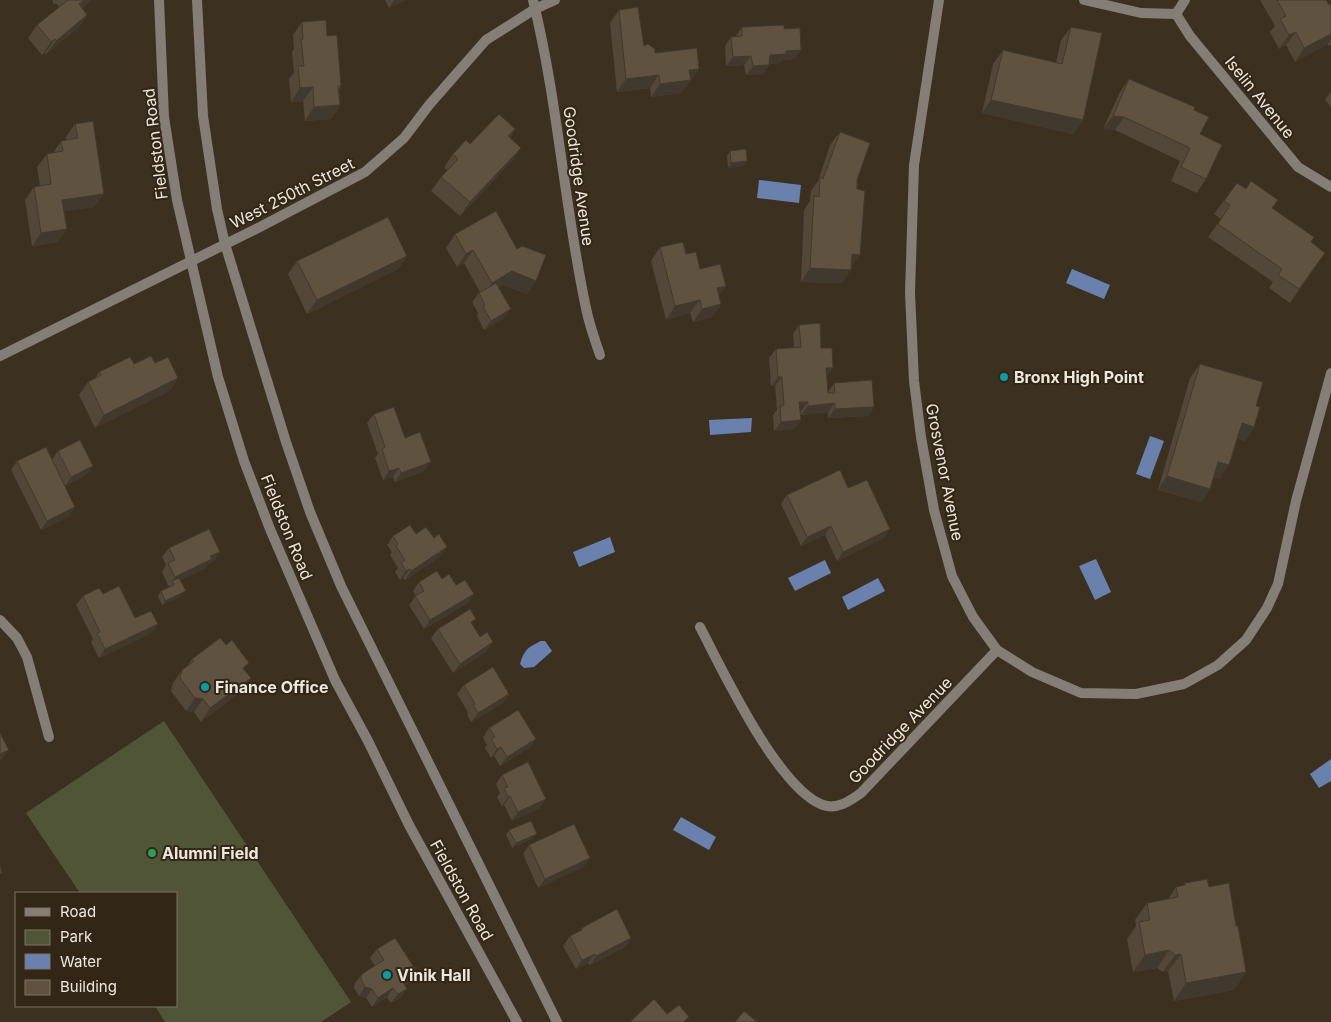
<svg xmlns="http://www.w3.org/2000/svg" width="1331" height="1022" viewBox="0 0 1331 1022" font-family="Inter,sans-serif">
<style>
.green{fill:#515538}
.water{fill:#6981ac}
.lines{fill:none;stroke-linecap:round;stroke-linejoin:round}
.minor{stroke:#857e77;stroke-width:10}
.wall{fill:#524738}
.shaded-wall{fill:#42392e}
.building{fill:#5f5241;stroke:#42392e}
.culture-dot{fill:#0f9aa8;stroke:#322717;stroke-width:2}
.leisure-dot{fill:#2e9e5b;stroke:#322717;stroke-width:2}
.labels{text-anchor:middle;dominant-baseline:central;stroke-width:4;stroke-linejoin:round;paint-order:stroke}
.street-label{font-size:16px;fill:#eee7dd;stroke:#322717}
.poi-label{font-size:16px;font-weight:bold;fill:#eee7dd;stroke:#322717;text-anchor:start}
</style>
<rect width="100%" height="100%" fill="#3c3121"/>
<!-- green -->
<path class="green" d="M164 721 351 1002 321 1022H165L155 1006H176V893H80L26 813Z"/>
<!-- water -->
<g class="water">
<path d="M759 180 801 185 799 203 757 198Z"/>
<path d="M1072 269 1110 285 1104 299 1066 283Z"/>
<path d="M752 418 751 432 710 435 709 420Z"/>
<path d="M1150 436 1164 441 1150 479 1136 474Z"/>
<path d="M610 537 615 552 579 567 573 552Z"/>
<path d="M1096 559 1111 592 1095 600 1079 566Z"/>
<path d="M825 560 831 573 795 591 788 578Z"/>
<path d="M878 578 885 591 848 610 842 597Z"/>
<path d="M541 641H545L552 651 534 667 524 668 520 664C524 650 528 647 541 641Z"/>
<path d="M1331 759V781L1319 788 1310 774Z"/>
<path d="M681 817 716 837 709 850 673 830Z"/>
</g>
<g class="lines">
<!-- minor -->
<g class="minor">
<path d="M159 0 164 117 177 200 218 377 244 461 270 529 335 680 368 741 409 825 517 1022"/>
<path d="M197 0 203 116 217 209 225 244 286 442 310 512 341 586 557 1022"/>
<path d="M533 0C558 101 564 206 586 308 589 324 595 340 600 355"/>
<path d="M939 0 914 165 910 293 914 381 921 437 934 510 952 576 973 617 997 650 1032 672 1081 693 1136 694 1184 684 1218 665 1246 640 1267 608 1278 584 1296 501 1331 373"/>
<path d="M1084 0 1141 13 1176 14"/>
<path d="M1176 14 1190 36 1298 167 1331 187"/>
<path d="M1176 14 1185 0"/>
<path d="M0 356 256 229 365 172 404 138 429 105 486 40 535 9 555 0"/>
<path d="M0 620 17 638 27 657 49 737"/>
<path d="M700 627C722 669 778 789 823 805 837 810 850 801 861 793L997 650"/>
</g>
</g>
<!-- wall -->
<g class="wall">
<path d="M52 0H91L82 8 87 15 78 28 46 54 45 53 42 55 28 38 37 25 59 7 56 3 54 4Z"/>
<path d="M385 0H405L389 8Z"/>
<path d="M1260 0H1326L1329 5 1331 4V45L1329 46 1328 44 1295 62 1286 45 1279 49 1270 32 1275 26Z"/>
<path d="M619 10 644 46 655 53 699 69 681 93 651 97 650 88 617 92 610 23Z"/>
<path d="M302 22 327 36 341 86 339 90 340 105 331 119 305 121 303 101 291 102 289 79 294 73 292 52 294 49 293 35Z"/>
<path d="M742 27 784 29 795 59 782 60 779 63 769 64V65L763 74 746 75 744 65 726 66 725 46 731 37 736 36Z"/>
<path d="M1071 27 1083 120 1073 134 982 113 993 64 1003 50 1056 63 1061 40Z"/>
<path d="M1129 79 1194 110 1200 134 1206 179 1197 193 1171 181 1180 161 1115 130 1103 129 1120 92Z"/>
<path d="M1331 91V107L1325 100Z"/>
<path d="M75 124 94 207 64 211 58 242 32 246 25 200 34 187 40 186 37 167 47 154 53 153 61 141 67 140 66 137Z"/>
<path d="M515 129 510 137 521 148 512 161 460 216 431 191 441 177 447 170 444 167 453 154 470 144Z"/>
<path d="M840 132 857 180 851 268 842 283 801 282 804 210 810 201 811 191 818 181 830 145Z"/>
<path d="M730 151 744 166 728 168 727 156Z"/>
<path d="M1237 183 1272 208 1311 242 1325 253 1290 303 1269 288 1273 282 1208 237 1221 219 1214 214Z"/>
<path d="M455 234 527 294 503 285 498 287 504 318 484 330 477 316 478 313 472 302 479 293 480 292 464 263 457 267 446 248Z"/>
<path d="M660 247 686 254 700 269 719 296 721 304 712 317 693 322 690 313 666 320 651 261Z"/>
<path d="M407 256 398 269 307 314 288 274 297 261Z"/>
<path d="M799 325 821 348 827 377 828 392 834 383 874 407 868 416 828 418V412L801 415V411H800L801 420 794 429 774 431 773 415 777 410 775 386H771L769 358 776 349 794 348 793 334Z"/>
<path d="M134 364 178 378 169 391 95 428 79 395 88 382 95 378 99 372Z"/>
<path d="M1200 364 1256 406 1254 427 1245 441 1237 438 1220 479 1214 477 1210 489 1201 502 1158 490 1190 378Z"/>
<path d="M374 414 405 438 424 471 395 482 393 477 383 480 375 458 378 454 367 423Z"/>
<path d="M58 451 86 475 65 486 69 516 41 530 11 470 17 461 52 460Z"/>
<path d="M848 488 884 538 837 561 825 535 801 546 781 504 787 495Z"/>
<path d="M416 534 441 556 405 580 403 578 400 580 395 572 398 568 390 555 392 552 387 545 393 536Z"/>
<path d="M169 548 220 552 214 561 209 563 205 568 180 580 182 595 162 605 158 596 161 591 169 587 162 572 166 565 162 557Z"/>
<path d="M442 579 468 603 424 629 409 605 416 596 413 591 419 582Z"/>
<path d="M103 594 135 618 152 633 99 658 91 642 93 639 76 605 83 596Z"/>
<path d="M472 624 480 637 487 651 453 673 431 638 438 629Z"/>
<path d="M192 659 244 670 251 678 241 691 201 722 194 712 186 711 171 691 173 683 182 670 187 666Z"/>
<path d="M464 685 509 694 503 703 471 722 467 714 468 712 457 694Z"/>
<path d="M489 728 536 739 529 748 500 766 494 756 491 758 485 748 487 745 483 737Z"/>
<path d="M502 775 540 808 512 821 504 805 502 806 497 797 500 793 496 784Z"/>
<path d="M509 830 533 838 512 848 506 835Z"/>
<path d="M529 845 590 858 583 867 538 888 523 854Z"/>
<path d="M1185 883 1209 887 1236 926 1246 972 1234 990 1174 1001 1168 971 1163 972 1157 968 1133 972 1127 939 1136 926 1135 920 1147 903 1168 899 1176 887 1183 886Z"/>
<path d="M582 928 631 938 625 947 590 965 588 963 576 969 563 946 570 936 579 932Z"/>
<path d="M377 949 417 972 411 981 405 985 401 998 391 1003 387 997 372 1007 366 998 359 996 354 988 355 983 362 974 375 966 370 958Z"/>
</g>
<!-- shaded-wall -->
<g class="shaded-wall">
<path d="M84 0H91L69 17 79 4Z"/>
<path d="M394 0H405L389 8Z"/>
<path d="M87 15 78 28 46 54 56 41Z"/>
<path d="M1296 32 1286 45 1279 49 1289 35Z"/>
<path d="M1331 34V39L1328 44 1295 62 1304 48Z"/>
<path d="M55 39 45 53 42 55 51 42Z"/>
<path d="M801 50 795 59 782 60 779 63 764 64 770 55 786 51Z"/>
<path d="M751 56 744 65 726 66 733 57Z"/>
<path d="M769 65 763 74 746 75 753 66Z"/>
<path d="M699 69 681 93 651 97 660 84 689 70Z"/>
<path d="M659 75 650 88 617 92 626 79Z"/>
<path d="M313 87 303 101 291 102 300 88Z"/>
<path d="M991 100 1083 120 1073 134 982 113Z"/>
<path d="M340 105 331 119 305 121 314 107Z"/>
<path d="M1113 116 1124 117 1115 130 1103 129Z"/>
<path d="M521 148 512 161 460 216 470 202Z"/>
<path d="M747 161 744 166 728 168 731 163Z"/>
<path d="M104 194 94 207 53 213 62 200Z"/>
<path d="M67 229 58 242 32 246 41 233Z"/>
<path d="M473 250 464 263 457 267 466 254Z"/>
<path d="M852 254 860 255 851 268Z"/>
<path d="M407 256 398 269 307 314 317 300Z"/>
<path d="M810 268 851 270 842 283 801 282Z"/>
<path d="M512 271 536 281 527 294 503 285 483 297 492 283Z"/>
<path d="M726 286 717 299V288Z"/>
<path d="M700 300 690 313 666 320 675 306Z"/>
<path d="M721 304 712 317 693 322 702 309Z"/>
<path d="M511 309 504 318 484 330 491 321Z"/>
<path d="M826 368H833L827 377Z"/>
<path d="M778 377H782L775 386H771Z"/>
<path d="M178 378 169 391 95 428 104 415Z"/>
<path d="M799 402H808L801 411H793Z"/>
<path d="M835 403 828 412 801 415 808 406Z"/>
<path d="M874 407 868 416 828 418 835 409Z"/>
<path d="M801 420 794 429 774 431 781 422Z"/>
<path d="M1242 423 1254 427 1245 441 1232 437Z"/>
<path d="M431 462 424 471 395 482 401 473Z"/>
<path d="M1218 462 1229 465 1220 479 1209 475Z"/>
<path d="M93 466 86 475 65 486 71 477Z"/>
<path d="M399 468 393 477 383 480 389 471Z"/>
<path d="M1167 476 1210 489 1201 502 1158 490Z"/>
<path d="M75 507 69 516 41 530 47 521Z"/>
<path d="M831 526 825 535 801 546 807 537Z"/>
<path d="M890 529 884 538 837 561 843 552Z"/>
<path d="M447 547 441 556 405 580 411 571Z"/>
<path d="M220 552 214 561 209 563 205 568 173 584 172 581 175 577 210 556Z"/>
<path d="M410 569 403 578 400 580 406 571Z"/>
<path d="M186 591 182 595 162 605 165 601Z"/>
<path d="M474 594 468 603 424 629 430 620Z"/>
<path d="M158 624 152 633 99 658 105 649Z"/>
<path d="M493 642 487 651 453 673 460 664Z"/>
<path d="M251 678 241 691 201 722 210 708Z"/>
<path d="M509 694 503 703 471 722 478 713Z"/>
<path d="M195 698 203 699 194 712 186 711Z"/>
<path d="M536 739 529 748 500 766 507 757Z"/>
<path d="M501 747 494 756 491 758 497 749Z"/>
<path d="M9 750 2 759 0 760V754Z"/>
<path d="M510 796 504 805 502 806 508 797Z"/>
<path d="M546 799 540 808 512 821 518 812Z"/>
<path d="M537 834 533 838 512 848 516 843Z"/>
<path d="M590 858 583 867 538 888 545 879Z"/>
<path d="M631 938 625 947 590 965 596 956Z"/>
<path d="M1169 950 1157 968 1133 972 1145 955Z"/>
<path d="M595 954 588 963 576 969 582 960Z"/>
<path d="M1181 954 1168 971 1163 972 1175 955Z"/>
<path d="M417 972 411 981 397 991 403 982Z"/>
<path d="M1246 972 1234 990 1174 1001 1186 983Z"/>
<path d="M365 987 372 989 366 998 359 996Z"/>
<path d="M393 988 387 997 372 1007 378 998Z"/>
<path d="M407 989 401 998 391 1003 398 994Z"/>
</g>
<!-- building -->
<g class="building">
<path d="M68 0H84L79 4 87 15 56 41 55 39 51 42 37 25Z"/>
<path d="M1277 0H1326L1329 5 1331 4V34L1304 48 1296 32 1289 35 1280 19 1286 16Z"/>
<path d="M638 7 644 46 648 44 655 49V53L697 48 699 69 689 70 691 80 660 84 659 75 626 79 619 10Z"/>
<path d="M326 20 327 36 337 35 341 86H338L340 105 314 107 313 87 300 88 298 66H304L301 39H303L302 22Z"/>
<path d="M784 25V29L800 28 801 50 786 51V54L770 55 769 65 753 66 751 56 733 57 731 37 742 36V27Z"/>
<path d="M1071 27 1102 33 1083 120 991 100 1003 50 1062 64Z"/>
<path d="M1129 79 1195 107 1194 110 1209 117 1200 134 1222 145 1206 179 1181 167 1190 148 1124 117 1113 116Z"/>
<path d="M499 114 515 129 508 136 521 148 470 202 441 177 458 159 453 154 466 140 470 144Z"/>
<path d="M93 121 104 194 62 200 67 229 41 233 34 187 51 184 47 154 63 151 61 141 78 138 75 124Z"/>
<path d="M840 132 870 143 857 180V189L865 191 860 255 852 254 851 270 810 268 814 196 819 197 820 177 823 179Z"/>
<path d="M746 149 747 161 731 163 730 151Z"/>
<path d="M1251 181 1278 200 1272 208 1314 237 1311 242 1325 253 1299 289 1278 275 1282 269 1218 224 1230 205 1224 201 1237 183 1246 189Z"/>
<path d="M496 211 517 249 522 246 546 255 536 281 512 271 492 283 473 250 466 254 455 234Z"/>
<path d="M388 217 407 256 317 300 297 261Z"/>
<path d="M683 242 686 254 696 252 700 269 720 264 726 286 717 288 721 304 702 309 700 300 675 306 660 247Z"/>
<path d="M496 283 511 309 491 321 483 307 485 305 479 293Z"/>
<path d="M820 323 821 348H832L833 368H826L828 393H835L834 383 872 380 874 407 835 409V403L808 406V402H799L801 420 781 422 780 406 784 405 782 377H778L776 349 801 347 799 325Z"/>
<path d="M151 356 155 363 168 357 178 378 104 415 88 382 101 375 99 372 130 357 134 364Z"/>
<path d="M1200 364 1263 382 1256 406 1260 407 1254 427 1242 423 1229 465 1218 462 1210 489 1167 476Z"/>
<path d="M394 407 405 438 420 432 431 462 401 473 399 468 389 471 382 449 385 447 374 414Z"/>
<path d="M80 440 93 466 71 477 58 451Z"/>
<path d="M46 447 75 507 47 521 17 461Z"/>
<path d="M840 470 848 488 867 480 890 529 843 552 831 526 807 537 787 495Z"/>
<path d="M410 525 416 534 426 527 434 538 439 534 447 547 411 571 410 569 406 571 401 563 405 560 396 546 398 544 393 536Z"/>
<path d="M209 529 220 552 210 556 212 559 175 577 168 563 175 560 169 548Z"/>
<path d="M437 571 442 579 449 574 456 585 465 580 474 594 430 620 415 596 424 591 419 582Z"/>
<path d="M179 578 186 591 165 601 161 591 174 585 172 581Z"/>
<path d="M119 586 135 618 151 611 158 624 105 649 97 633 100 632 83 596 99 588 103 594Z"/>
<path d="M470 609 476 619 471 622 480 637 487 632 493 642 460 664 438 629Z"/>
<path d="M220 638 226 645 232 640 249 663 243 668 251 678 210 708 203 699 195 698 180 678 182 670 194 661 192 659Z"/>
<path d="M493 667 509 694 478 713 473 705 475 704 464 685Z"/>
<path d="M518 710 536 739 507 757 501 747 497 749 491 739 495 737 489 728Z"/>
<path d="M0 733 9 750 0 754Z"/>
<path d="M528 762 546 799 518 812 510 796 508 797 504 788 508 787 502 775Z"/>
<path d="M531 821 537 834 516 843 509 830Z"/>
<path d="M574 824 590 858 545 879 529 845Z"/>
<path d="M0 865 2 873 0 874Z"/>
<path d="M1207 879 1209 887 1229 883 1236 926H1238L1246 972 1186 983 1181 954 1175 955 1169 950 1145 955 1139 922 1150 920 1147 903 1178 897 1176 887 1185 885V883Z"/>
<path d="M617 909 631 938 596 956 595 954 582 960 570 936 582 930V928Z"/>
<path d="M395 938 417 972 403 982 407 989 398 994 393 988 378 998 372 989 365 987 361 979 362 974 384 960 377 949Z"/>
<path d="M654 999 667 1014 679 1005 689 1017 683 1022H630Z"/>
<path d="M744 1011 757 1022H735Z"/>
</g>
<!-- markers -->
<g class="culture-dot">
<circle cx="1004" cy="377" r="5"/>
<circle cx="205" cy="687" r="5"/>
<circle cx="387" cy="975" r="5"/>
</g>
<circle class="leisure-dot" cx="152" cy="853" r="5"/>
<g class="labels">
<!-- street labels -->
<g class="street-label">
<text transform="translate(1260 97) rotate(51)">Iselin Avenue</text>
<text transform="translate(155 144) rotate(-97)">Fieldston Road</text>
<text transform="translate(579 176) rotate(82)">Goodridge Avenue</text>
<text transform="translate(292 193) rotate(-27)">West 250th Street</text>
<text transform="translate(945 472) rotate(79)">Grosvenor Avenue</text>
<text transform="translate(287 527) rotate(68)">Fieldston Road</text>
<text transform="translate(900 730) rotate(-46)">Goodridge Avenue</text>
<text transform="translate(462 890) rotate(61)">Fieldston Road</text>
</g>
<!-- poi labels -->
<g class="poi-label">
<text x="1014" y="377">Bronx High Point</text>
<text x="215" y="687">Finance Office</text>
<text x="162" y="853">Alumni Field</text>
<text x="397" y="975">Vinik Hall</text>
</g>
</g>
<!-- legend -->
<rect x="15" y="892" width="162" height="115" fill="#322717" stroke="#7d7466"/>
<rect x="25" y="908" width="25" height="8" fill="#857e77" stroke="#7d7466"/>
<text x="60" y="917" font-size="15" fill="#eee7dd">Road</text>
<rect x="25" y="930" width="25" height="15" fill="#515538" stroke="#7d7466"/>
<text x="60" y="942" font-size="15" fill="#eee7dd">Park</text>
<rect x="25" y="954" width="25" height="15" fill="#6981ac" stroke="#7d7466"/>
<text x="60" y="967" font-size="15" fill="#eee7dd">Water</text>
<rect x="25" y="980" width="25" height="15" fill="#5f5241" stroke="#7d7466"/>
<text x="60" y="992" font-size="15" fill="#eee7dd">Building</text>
</svg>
